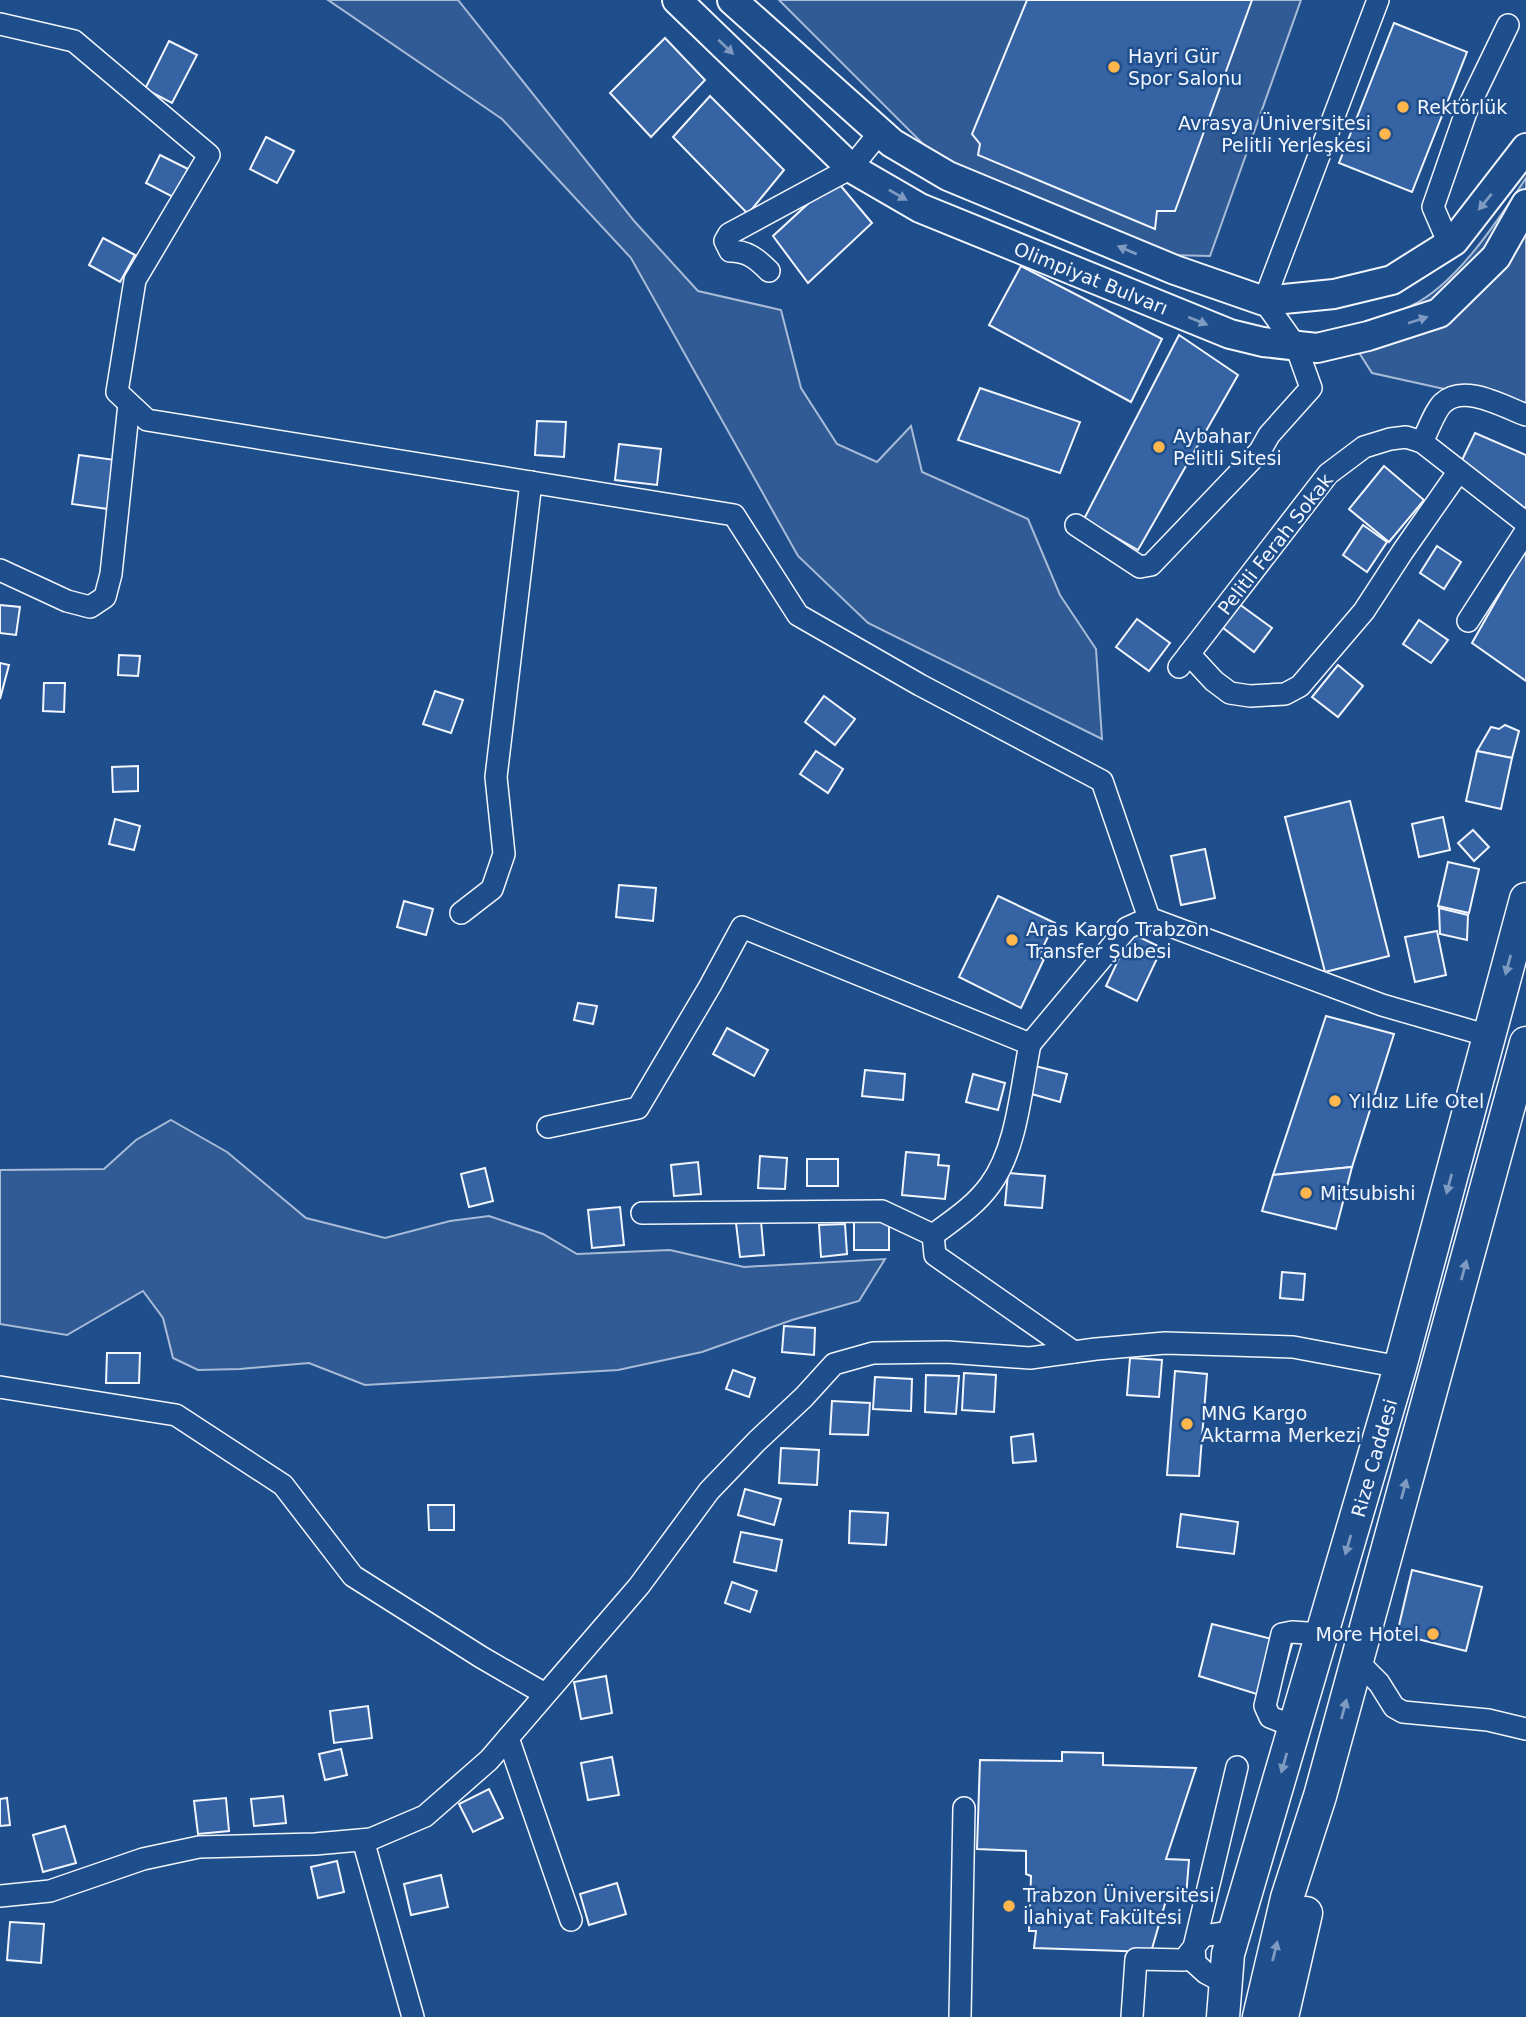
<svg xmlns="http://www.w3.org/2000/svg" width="1526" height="2017" viewBox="0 0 1526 2017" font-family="'DejaVu Sans',sans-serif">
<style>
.green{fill:#305b95;stroke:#a8bbd7;stroke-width:2}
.building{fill:#3563a3;stroke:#f2f6ff;stroke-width:2}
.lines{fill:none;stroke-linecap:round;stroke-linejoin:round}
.minor-casing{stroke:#f2f6ff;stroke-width:24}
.major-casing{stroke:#f2f6ff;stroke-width:32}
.highway-casing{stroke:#f2f6ff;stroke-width:35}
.minor{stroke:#1f4e8c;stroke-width:21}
.major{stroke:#1f4e8c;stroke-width:28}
.highway{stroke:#1f4e8c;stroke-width:32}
.oneway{fill:#7e9ac0}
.poi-dot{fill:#ffb74d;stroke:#1f4e8c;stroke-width:2.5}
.labels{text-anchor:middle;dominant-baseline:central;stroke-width:5;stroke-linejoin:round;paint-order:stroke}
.poi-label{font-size:19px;fill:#f2f6ff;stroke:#1f4e8c;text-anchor:start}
.street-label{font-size:19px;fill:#f2f6ff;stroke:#1f4e8c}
</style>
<rect width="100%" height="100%" fill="#1f4e8c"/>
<!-- green -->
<g class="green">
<path d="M328 0H458L635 222 698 291 781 310 801 388 837 444 877 462 911 426 922 472 1028 519 1060 595 1096 649 1102 739 868 623 798 556 631 258 502 119Z"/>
<path d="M779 0H1301L1210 256 1170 255 940 161Z"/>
<path d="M1526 178V407L1372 373 1344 329C1366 321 1391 316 1411 306 1457 284 1498 220 1526 178Z"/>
<path d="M171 1120 227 1152 306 1218 385 1238 450 1221 489 1216 543 1234 577 1254 670 1250 744 1267 885 1259 859 1301 792 1320 702 1352 618 1370 365 1385 309 1363 240 1369 198 1370 173 1358 163 1318 143 1291 67 1335 0 1324V1170L104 1169 136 1140Z"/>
</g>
<!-- building -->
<g class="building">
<path d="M1027 0H1252L1175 211H1157L1155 229 978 155 980 144 972 134Z"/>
<path d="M1394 23 1467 52 1412 192 1339 163Z"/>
<path d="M665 38 705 80 651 137 610 93Z"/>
<path d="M169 41 197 55 172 103 145 89Z"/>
<path d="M710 96 784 170 748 214 673 137Z"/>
<path d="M266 137 294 151 277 183 250 169Z"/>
<path d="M160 155 188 169 173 197 146 183Z"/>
<path d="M835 179 872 223 808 283 773 236Z"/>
<path d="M103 238 135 255 120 282 89 265Z"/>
<path d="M1021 266 1162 339 1131 402 989 325Z"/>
<path d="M1179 335 1238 375 1138 550 1084 519Z"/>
<path d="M980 388 1080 422 1060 473 958 440Z"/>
<path d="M537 421 566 422 564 457 535 455Z"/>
<path d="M1475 433 1526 455V509L1462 460Z"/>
<path d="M619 444 661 449 657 485 615 480Z"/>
<path d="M79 455 115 460 108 509 72 504Z"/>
<path d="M1384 466 1424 500 1389 542 1349 509Z"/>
<path d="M1363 525 1387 542 1367 572 1343 555Z"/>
<path d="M1437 546 1461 562 1444 589 1420 573Z"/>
<path d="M1523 553 1526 555V681L1472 643Z"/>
<path d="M1239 604 1272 628 1254 652 1222 627Z"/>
<path d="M0 605 20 607 16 635 0 633Z"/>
<path d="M1137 619 1170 643 1149 671 1116 647Z"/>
<path d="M1419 620 1448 640 1431 663 1403 644Z"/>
<path d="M119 655 140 656 138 676 118 675Z"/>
<path d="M0 663 9 665 0 699Z"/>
<path d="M1338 665 1363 686 1338 717 1312 697Z"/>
<path d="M44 683H65L64 712 43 711Z"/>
<path d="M435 691 463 700 451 733 423 724Z"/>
<path d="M824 696 855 719 835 745 805 722Z"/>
<path d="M1505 725 1519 731 1512 758 1477 751 1491 727 1499 729Z"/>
<path d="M816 751 843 769 828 793 800 774Z"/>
<path d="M1477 751 1512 758 1501 809 1466 801Z"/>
<path d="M138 766V791L113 792 112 767Z"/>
<path d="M1350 801 1389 956 1325 972 1285 817Z"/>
<path d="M1443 817 1450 850 1419 857 1412 824Z"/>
<path d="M115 819 140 826 134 850 109 844Z"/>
<path d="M1473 830 1489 847 1474 861 1458 843Z"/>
<path d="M1205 849 1215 898 1181 905 1171 856Z"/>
<path d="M1448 862 1479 869 1469 913 1438 906Z"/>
<path d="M619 885 656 888 653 921 616 917Z"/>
<path d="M998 896 1055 923 1038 957 1044 959 1021 1008 959 977Z"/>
<path d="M404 901 433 909 426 935 397 927Z"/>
<path d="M1439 908 1468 915 1467 940 1440 934Z"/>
<path d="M1437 931 1446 975 1415 982 1405 937Z"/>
<path d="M1131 933 1162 948 1137 1001 1106 986Z"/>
<path d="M578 1003 597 1006 593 1024 574 1020Z"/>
<path d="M1326 1016 1394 1034 1352 1167 1273 1175Z"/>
<path d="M727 1028 768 1050 754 1076 713 1054Z"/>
<path d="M1035 1066 1067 1074 1060 1102 1028 1093Z"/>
<path d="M865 1070 905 1074 903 1100 862 1096Z"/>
<path d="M973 1074 1005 1083 998 1110 966 1102Z"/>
<path d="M906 1152 939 1155 938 1165 949 1166 945 1199 902 1195Z"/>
<path d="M760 1156 787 1158 785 1189 758 1188Z"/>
<rect x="807" y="1159" width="31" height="27"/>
<path d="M698 1162 701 1194 674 1196 671 1165Z"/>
<path d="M1352 1167 1336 1229 1262 1211 1273 1175Z"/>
<path d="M485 1168 493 1201 469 1207 461 1174Z"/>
<path d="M1008 1173 1045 1176 1042 1208 1005 1205Z"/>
<path d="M620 1207 624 1245 592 1248 588 1210Z"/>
<rect x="854" y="1220" width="35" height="30"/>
<path d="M761 1221 764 1255 740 1257 736 1223Z"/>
<path d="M845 1224 847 1254 821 1257 819 1225Z"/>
<path d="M1282 1272 1305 1274 1303 1300 1280 1298Z"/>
<path d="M784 1326 815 1328 814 1355 782 1352Z"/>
<path d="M107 1353H140L139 1383H106Z"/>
<path d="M1130 1358 1162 1360 1159 1397 1127 1395Z"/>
<path d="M733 1370 755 1378 749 1397 726 1389Z"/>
<path d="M1175 1371 1207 1374 1199 1476 1167 1475Z"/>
<path d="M964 1373 996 1375 994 1412 962 1410Z"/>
<path d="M926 1375 959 1376 956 1414 925 1412Z"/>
<path d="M875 1377 912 1379 911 1411 873 1409Z"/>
<path d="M832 1401 870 1403 868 1435 830 1434Z"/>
<path d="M1033 1434 1036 1461 1013 1463 1011 1437Z"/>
<path d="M781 1448 819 1450 817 1485 779 1483Z"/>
<path d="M745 1489 781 1499 774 1525 738 1515Z"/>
<path d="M428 1505H454V1530H429Z"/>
<path d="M850 1511 888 1513 886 1545 849 1543Z"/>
<path d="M1181 1514 1238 1522 1234 1554 1177 1547Z"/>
<path d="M741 1532 782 1540 776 1571 734 1562Z"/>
<path d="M1412 1570 1482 1587 1466 1651 1397 1634Z"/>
<path d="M732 1582 757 1591 750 1612 725 1603Z"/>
<path d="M1212 1624 1292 1644 1276 1700 1199 1676Z"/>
<path d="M606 1676 612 1713 581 1719 574 1682Z"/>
<path d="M368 1706 372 1738 334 1743 330 1711Z"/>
<path d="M341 1749 347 1775 325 1780 319 1754Z"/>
<path d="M1062 1752 1103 1753V1765L1196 1768 1166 1859 1189 1860 1186 1897H1167L1151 1952 1034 1948 1036 1931H1029L1031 1876 1026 1874V1851L977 1849 980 1760 1062 1761Z"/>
<path d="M612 1757 619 1795 588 1800 581 1763Z"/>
<path d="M489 1789 503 1818 473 1832 459 1804Z"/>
<path d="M283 1796 286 1823 254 1826 251 1799Z"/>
<path d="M7 1798 10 1825 0 1826V1799Z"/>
<path d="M226 1798 229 1831 198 1834 194 1801Z"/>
<path d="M65 1826 76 1863 43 1872 33 1835Z"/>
<path d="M337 1861 344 1892 318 1898 311 1867Z"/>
<path d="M441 1875 448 1907 411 1915 404 1884Z"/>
<path d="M617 1883 626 1914 589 1925 580 1894Z"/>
<path d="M10 1922 44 1924 41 1963 7 1960Z"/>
</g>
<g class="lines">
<defs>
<g id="minor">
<path d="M0 24 74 41 209 155 135 280 117 392 147 420 734 515 798 615 920 685 1102 781 1149 918 1382 1005 1489 1036"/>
<path d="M1449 244 1433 207 1466 112 1508 25"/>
<path d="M769 271C756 258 747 251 730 251L725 241 729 234 851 168 880 132"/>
<path d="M1422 442C1427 433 1435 410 1443 403 1464 383 1504 407 1526 415"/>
<path d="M1076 525 1140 567 1151 565 1260 451 1269 435 1311 388 1296 346 1264 301 1378 0"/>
<path d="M0 570 67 601 90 607 105 597 111 574 129 404"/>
<path d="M1468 621 1526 531"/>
<path d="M1189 654 1214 681 1230 693 1250 696 1285 694 1300 686 1364 611 1403 551 1459 471"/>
<path d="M1179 667 1328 474 1364 447 1390 439 1406 437 1422 442 1526 523"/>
<path d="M461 913 492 889 504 854 496 777 531 482"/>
<path d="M1030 1044 1127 928 1149 918"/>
<path d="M548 1127 638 1108 710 986 742 927 1030 1044C1021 1088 1017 1149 990 1185 975 1206 953 1220 933 1235L935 1255 1074 1352"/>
<path d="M642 1213 882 1211 933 1235"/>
<path d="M0 1387 176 1415 283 1485 353 1576 481 1657 545 1694"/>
<path d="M1357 1661 1379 1683 1394 1707 1403 1712 1488 1720 1526 1729"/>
<path d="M1295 1727 1270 1717 1265 1706 1282 1634 1292 1632 1322 1634"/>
<path d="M508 1738 571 1920"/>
<path d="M363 1840 413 2017"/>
<path d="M0 1896 50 1891 143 1859 199 1847 315 1844 371 1839 425 1816 489 1760 639 1586 709 1491 757 1441 804 1397 834 1364 873 1353 947 1352 1030 1358 1096 1349 1165 1343 1293 1347 1400 1367"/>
<path d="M1221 1981 1206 1973 1195 1963 1194 1947 1203 1936 1235 1931"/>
<path d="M960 2017 964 1808"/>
<path d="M1132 2017 1136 1959 1184 1960 1194 1947 1237 1767"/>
</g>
<g id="major">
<path d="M677 0 851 168 920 208 1230 334 1263 342 1317 348 1368 336 1439 313 1496 257 1526 204"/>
<path d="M732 0 892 143 948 176 1175 270 1264 301 1334 294 1392 280 1454 241 1526 148"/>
</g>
<g id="highway">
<path d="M1223 2017 1228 1954 1400 1367 1526 899"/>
<path d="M1259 2017 1287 1898 1320 1796 1526 1043"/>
<path d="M1282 2017 1306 1913"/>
</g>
</defs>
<!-- minor casing -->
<use href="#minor" class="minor-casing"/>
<!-- major casing -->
<use href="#major" class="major-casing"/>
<!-- highway casing -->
<use href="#highway" class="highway-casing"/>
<!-- minor -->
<use href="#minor" class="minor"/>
<!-- major -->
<use href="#major" class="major"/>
<!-- highway -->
<use href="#highway" class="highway"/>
</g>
<!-- one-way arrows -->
<defs><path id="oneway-solid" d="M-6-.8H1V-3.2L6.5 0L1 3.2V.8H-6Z" transform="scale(1.75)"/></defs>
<g class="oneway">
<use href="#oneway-solid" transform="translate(726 47) rotate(44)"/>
<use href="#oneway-solid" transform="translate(898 195) rotate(30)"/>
<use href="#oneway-solid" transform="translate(1485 202) rotate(129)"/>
<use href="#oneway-solid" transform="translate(1127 250) rotate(-157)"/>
<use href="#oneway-solid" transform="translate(1418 320) rotate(-18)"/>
<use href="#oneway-solid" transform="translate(1198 321) rotate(22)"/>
<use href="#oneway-solid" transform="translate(1508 965) rotate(105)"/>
<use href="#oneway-solid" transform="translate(1449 1184) rotate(105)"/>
<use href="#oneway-solid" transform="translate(1464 1270) rotate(-75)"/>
<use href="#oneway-solid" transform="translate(1404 1489) rotate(-75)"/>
<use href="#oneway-solid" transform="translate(1348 1545) rotate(106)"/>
<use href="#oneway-solid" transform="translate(1344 1709) rotate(-75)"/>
<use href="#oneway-solid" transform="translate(1284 1763) rotate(106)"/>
<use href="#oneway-solid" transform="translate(1275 1951) rotate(-76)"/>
</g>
<!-- markers -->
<g class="poi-dot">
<circle cx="1114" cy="67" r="7"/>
<circle cx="1403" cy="107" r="7"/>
<circle cx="1385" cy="134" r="7"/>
<circle cx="1159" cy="447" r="7"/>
<circle cx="1012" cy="940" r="7"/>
<circle cx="1335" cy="1101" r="7"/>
<circle cx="1306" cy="1193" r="7"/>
<circle cx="1187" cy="1424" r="7"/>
<circle cx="1433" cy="1634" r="7"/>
<circle cx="1009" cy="1906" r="7"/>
</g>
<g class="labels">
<!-- poi labels -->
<g class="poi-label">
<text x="1128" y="56">Hayri Gür<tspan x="1128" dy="22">Spor Salonu</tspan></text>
<text x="1417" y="107">Rektörlük</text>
<text x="1371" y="123" text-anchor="end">Avrasya Üniversitesi<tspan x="1371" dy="22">Pelitli Yerleşkesi</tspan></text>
<text x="1173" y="436">Aybahar<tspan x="1173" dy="22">Pelitli Sitesi</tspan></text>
<text x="1026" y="929">Aras Kargo Trabzon<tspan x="1026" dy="22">Transfer Şubesi</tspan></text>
<text x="1349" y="1101">Yıldız Life Otel</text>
<text x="1320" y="1193">Mitsubishi</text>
<text x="1201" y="1413">MNG Kargo<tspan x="1201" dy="22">Aktarma Merkezi</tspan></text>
<text x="1419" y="1634" text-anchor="end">More Hotel</text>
<text x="1023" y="1895">Trabzon Üniversitesi<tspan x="1023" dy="22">İlahiyat Fakültesi</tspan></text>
</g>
<!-- street labels -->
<g class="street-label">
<text transform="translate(1091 278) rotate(22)">Olimpiyat Bulvarı</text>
<text transform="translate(1275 544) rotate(-52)">Pelitli Ferah Sokak</text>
<text transform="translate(1374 1458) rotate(-74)">Rize Caddesi</text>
</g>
</g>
</svg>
